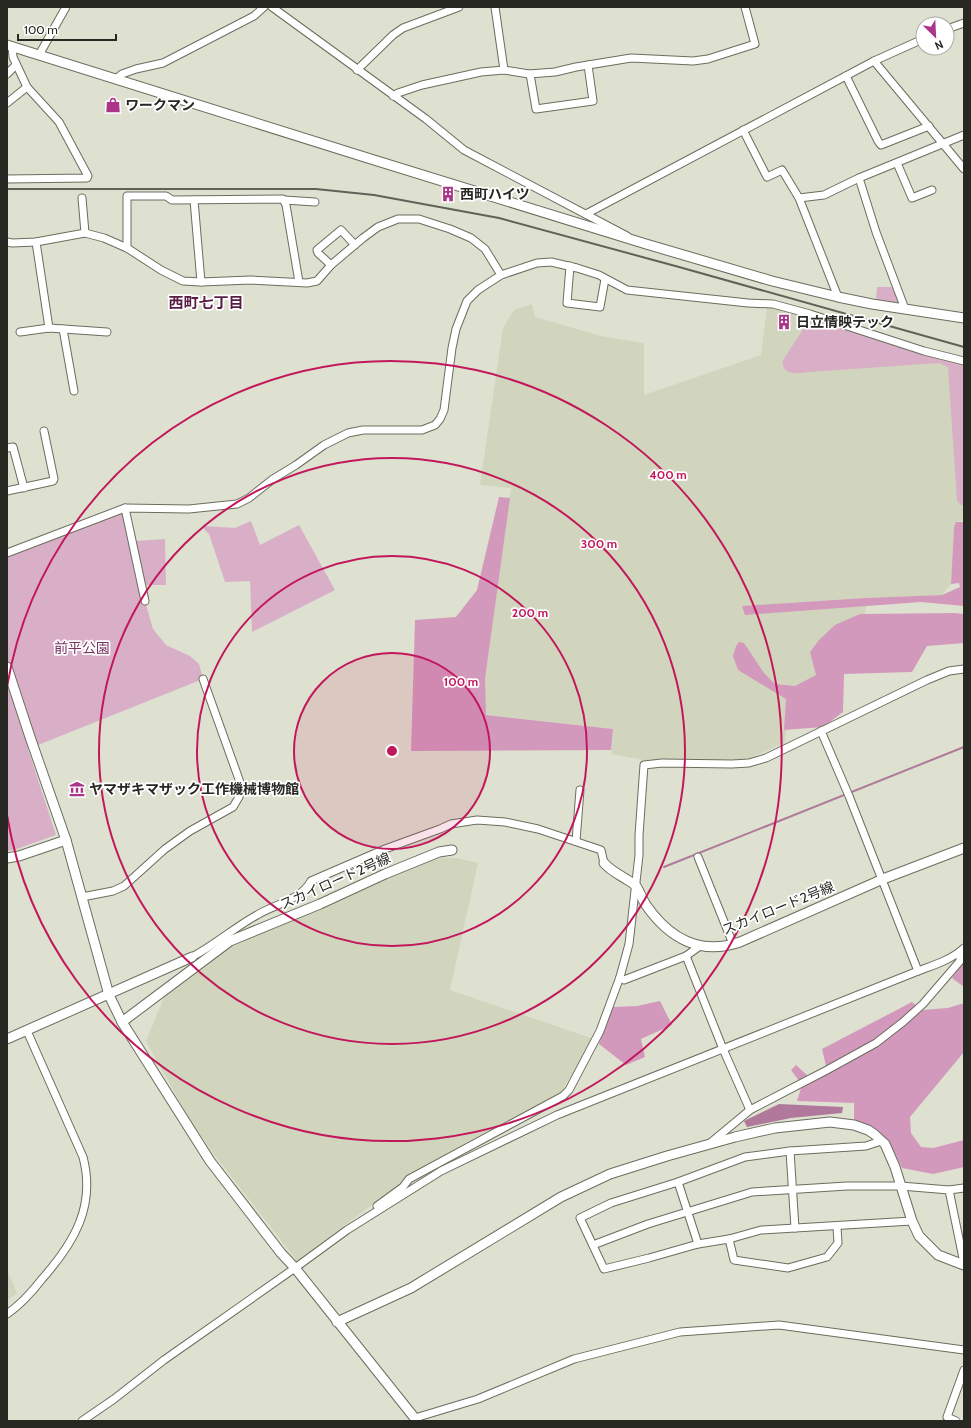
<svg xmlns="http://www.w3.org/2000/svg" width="971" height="1428" viewBox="0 0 971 1428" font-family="Cabin,'Noto Sans JP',sans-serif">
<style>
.built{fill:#d2d5bd}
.green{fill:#d9afc8}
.forest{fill:#d399bd}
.water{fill:#b0799b}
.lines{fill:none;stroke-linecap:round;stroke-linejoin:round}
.stream{stroke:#b0799b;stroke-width:2}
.minor-casing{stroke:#6b6d5e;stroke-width:9}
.tertiary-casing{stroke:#6b6d5e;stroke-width:11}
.minor{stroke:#fff;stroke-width:7}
.tertiary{stroke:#fff;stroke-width:9}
.rail{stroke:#606258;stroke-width:2}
.ring{fill:none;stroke:#c2185b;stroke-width:2}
.labels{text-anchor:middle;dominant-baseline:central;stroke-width:3.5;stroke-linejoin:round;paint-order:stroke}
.poi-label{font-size:14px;font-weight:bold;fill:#272822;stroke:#fff;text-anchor:start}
.park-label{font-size:14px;fill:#793362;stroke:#fff}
.street-label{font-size:14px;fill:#272822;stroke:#fff}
.neighbourhood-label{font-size:15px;font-weight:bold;fill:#571d45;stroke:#fff}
.centre{fill:#c2185b;stroke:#fff;stroke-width:2}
.ring-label{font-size:12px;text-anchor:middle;font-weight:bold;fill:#c2185b;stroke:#fff;stroke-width:3.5;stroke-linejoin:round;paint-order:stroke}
</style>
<rect width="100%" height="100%" fill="#dee1d0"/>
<!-- built -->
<g class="built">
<path d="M532 304 535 317 601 336 644 343V395L761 355 767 306 786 310 964 363V520L956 522 954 527 951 584 942 595 867 598 865 615 819 678 791 692 785 742 750 759 655 762 611 754 613 729 485 715V679L511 488 480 485 503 328 514 310Z"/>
<path d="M435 858H456L478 863 450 990 594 1039 560 1093 405 1180 297 1261 216 1157 191 1122 146 1041 166 993 232 946 312 912 388 875Z"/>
<path d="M7 1270 17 1293 7 1301Z"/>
</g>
<!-- green -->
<g class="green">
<path d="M877 287H895L899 304 876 300Z"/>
<path d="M817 322 964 363V506L961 505 957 501 948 367 939 363 810 372C799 373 781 377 783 360L806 325 810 326Z"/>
<path d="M125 508 145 601 153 629 166 645 190 656 199 664 203 679 28 749 56 835 14 850 7 851V556Z"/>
<path d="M251 521 260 545 299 525 335 590 252 632 250 581 225 582 209 534 204 529V526L235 528Z"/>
<path d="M165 539 166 585H143L136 541Z"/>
</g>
<!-- forest -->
<g class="forest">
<path d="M499 497 510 498 485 679 486 715 613 729 611 750 411 751 415 620 456 617 477 590Z"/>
<path d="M956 522H964V606L921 602 745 615 742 606 866 598 942 595 960 587 959 583 951 584 954 527Z"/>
<path d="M955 613 964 614V643L927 646 912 672 844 674 843 712 823 727 784 730 786 699 738 670 733 656 736 646 739 642 744 643 764 673 775 684 795 686 816 675 810 652 819 640 835 625 860 614Z"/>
<path d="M964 952V987L952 978 964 962 962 953Z"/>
<path d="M660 1001 672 1025 641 1039 645 1057 626 1065 599 1044 612 1007 637 1006Z"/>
<path d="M912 1002 922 1010 948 1008 964 1003V1052L910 1117 911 1133 921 1147 933 1148 964 1140V1167L933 1174 902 1168 888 1140 873 1127 854 1121V1103L797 1101 802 1085 791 1070 796 1065 808 1076 826 1066 822 1049Z"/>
</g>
<!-- water -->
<path class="water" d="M779 1104 843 1107 842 1113 791 1118 747 1127 744 1121Z"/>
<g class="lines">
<!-- stream -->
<path class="stream" d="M664 867 964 747"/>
<defs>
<g id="minor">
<path d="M272 7 426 119 464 150 627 236"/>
<path d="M495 7 504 70"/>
<path d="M947 29 964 23"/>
<path d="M39 55 66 7"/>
<path d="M874 61 964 169"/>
<path d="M357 70 393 35 403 28 459 7"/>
<path d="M7 74 16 65"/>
<path d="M530 74 536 109 593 101 588 65"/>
<path d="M846 76 878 141 881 145 929 126"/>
<path d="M116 79 122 74 136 69 163 63 254 16 264 7"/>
<path d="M393 96 398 93 422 85 481 72 504 70 529 74 555 72 576 67 631 58 693 61 708 59 755 44 745 7"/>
<path d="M7 103 27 87"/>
<path d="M743 130 767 177 782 170 799 198 838 297"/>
<path d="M897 163 912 198 932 190"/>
<path d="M859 178 876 232 905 309"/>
<path d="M7 179 87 178 88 176 59 122 27 87 13 57 12 46"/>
<path d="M82 198 85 233"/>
<path d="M799 198 824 195 859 178 964 135"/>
<path d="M194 200 201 282"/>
<path d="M284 200 315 202"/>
<path d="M586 214 874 61 923 39"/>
<path d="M7 242 12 243 36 242 85 233 104 238 127 248 161 270 183 281 201 282 251 280 307 283 317 281 331 265 363 238 378 227 398 219H419L450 229 471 238 485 249 501 275"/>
<path d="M36 242 49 328"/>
<path d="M127 248V196H166L172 200 283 199 286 205 299 282"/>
<path d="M331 265 318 253 317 250 341 230 355 245"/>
<path d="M570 266 567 303 600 307 605 279"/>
<path d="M63 329 74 391"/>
<path d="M20 332 49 328 107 332"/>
<path d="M7 448 13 447 24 488"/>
<path d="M7 491 53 481 54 479 44 431"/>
<path d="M125 508 145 601"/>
<path d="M7 553 125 508 189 509 237 504 249 498 273 479 296 465 324 445 348 433 363 430H422L435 425 440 419 444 410 452 348 456 329 467 301 478 290 501 275 537 263 551 262 577 268 599 275 627 290 748 303 773 304 810 314 924 351 964 361"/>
<path d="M821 731 849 796 918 971"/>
<path d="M576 841 580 790"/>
<path d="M698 857 733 944"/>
<path d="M82 897 113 891 124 886 165 849 190 831 233 807 239 797 241 785 203 679"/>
<path d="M700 946 686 956 624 980 620 977 629 944 639 855V835L644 765 662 763 732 764 749 763 766 758 927 680 949 671 964 669"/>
<path d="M686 956 723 1049 750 1110"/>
<path d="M192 957C215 945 235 927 257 915 275 904 301 900 311 881L385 849 440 829 451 824 477 820 505 822 538 829 601 850 604 863"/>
<path d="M881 1141 866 1146 790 1151 745 1157 678 1182 611 1203 580 1218 604 1269 649 1258 698 1244 729 1239 761 1230 912 1221"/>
<path d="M709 1144 750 1110 827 1070 876 1043 903 1022 923 1004 960 961V952"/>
<path d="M790 1151 795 1228"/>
<path d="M678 1182 698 1244"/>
<path d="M949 1190 964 1263"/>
<path d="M377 1206 403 1187 409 1179 563 1096 569 1090 600 1031 620 977"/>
<path d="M729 1239 734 1260 788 1268 827 1257 838 1243 837 1227"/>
<path d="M593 1245 648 1224 752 1192 847 1186H901L949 1190 964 1188"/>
<path d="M7 1314C20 1305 32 1292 42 1279 74 1243 96 1206 83 1157L27 1031"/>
<path d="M415 1418 478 1399 574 1359 680 1332 779 1325 964 1350"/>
<path d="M82 1421 114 1399 164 1360 295 1268 347 1230 441 1171 557 1115 918 971C934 965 951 960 964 948"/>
<path d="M956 1421 947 1417 964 1370"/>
</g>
<g id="tertiary">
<path d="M7 45 374 160 646 244 772 281 838 297 872 304 964 318"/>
<path d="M7 667 30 737 66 840 109 995 122 1022 210 1161 281 1253 295 1268 417 1421"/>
<path d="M7 858 19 856 66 840"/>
<path d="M604 863C610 870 618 874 626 879 629 881 633 883 636 886 640 892 642 899 646 905 669 938 700 956 740 942L883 879 964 848"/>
<path d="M122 1022 230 941 320 904 385 874 439 852 452 850"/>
<path d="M7 1039 192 957"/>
<path d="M337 1322 411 1288 561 1197 610 1174 667 1156 735 1137 775 1128 830 1122 854 1125 868 1130 874 1134 885 1144 895 1167 912 1221 919 1236 938 1255 964 1265"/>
</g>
</defs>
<!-- minor casing -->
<use href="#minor" class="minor-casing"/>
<!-- tertiary casing -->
<use href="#tertiary" class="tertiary-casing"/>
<!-- minor -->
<use href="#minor" class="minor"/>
<!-- tertiary -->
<use href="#tertiary" class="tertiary"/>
<!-- rail -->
<path class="rail" d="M7 189H316L374 195 499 218 679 267 964 347"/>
</g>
<!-- distance rings -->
<circle cx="392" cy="751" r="98" fill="#c2185b" fill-opacity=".12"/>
<g class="ring">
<circle cx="392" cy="751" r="98"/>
<circle cx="392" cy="751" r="195"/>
<circle cx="392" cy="751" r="293"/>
<path d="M7 687A390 390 0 1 1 7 815"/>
</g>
<!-- icons -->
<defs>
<symbol id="shop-bare" viewBox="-9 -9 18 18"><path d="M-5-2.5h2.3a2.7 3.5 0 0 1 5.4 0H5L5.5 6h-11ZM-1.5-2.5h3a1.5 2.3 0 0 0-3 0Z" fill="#ad3589" stroke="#fff" stroke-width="2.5" paint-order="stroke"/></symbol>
<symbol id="building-bare" viewBox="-9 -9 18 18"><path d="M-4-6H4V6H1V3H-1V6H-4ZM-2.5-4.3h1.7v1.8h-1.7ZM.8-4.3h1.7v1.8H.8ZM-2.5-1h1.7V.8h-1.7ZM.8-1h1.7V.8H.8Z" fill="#ad3589" stroke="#fff" stroke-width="2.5" paint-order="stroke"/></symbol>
<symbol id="museum-bare" viewBox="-9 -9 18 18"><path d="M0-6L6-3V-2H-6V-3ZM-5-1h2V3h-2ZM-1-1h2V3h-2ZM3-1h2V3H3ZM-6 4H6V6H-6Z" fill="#ad3589" stroke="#fff" stroke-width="2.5" paint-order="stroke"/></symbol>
</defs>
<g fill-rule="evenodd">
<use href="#shop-bare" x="102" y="94" width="22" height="22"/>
<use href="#building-bare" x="437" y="183" width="22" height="22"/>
<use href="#building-bare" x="773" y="311" width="22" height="22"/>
<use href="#museum-bare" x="66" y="778" width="22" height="22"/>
</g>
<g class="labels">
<!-- poi labels -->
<g class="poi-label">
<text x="125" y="105">ワークマン</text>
<text x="460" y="194">西町ハイツ</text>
<text x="796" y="322">日立情映テック</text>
<text x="89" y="789">ヤマザキマザック工作機械博物館</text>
</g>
<!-- park labels -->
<g class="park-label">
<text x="82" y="648">前平公園</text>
</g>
<!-- street labels -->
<g class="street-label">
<text transform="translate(335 881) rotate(-24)">スカイロード2号線</text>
<text transform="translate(778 908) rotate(-22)">スカイロード2号線</text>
</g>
<!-- neighbourhood labels -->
<g class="neighbourhood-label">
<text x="206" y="303">西町七丁目</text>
</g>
</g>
<circle cx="392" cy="751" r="6" class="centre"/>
<g class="ring-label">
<text x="668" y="479">400 m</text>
<text x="599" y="548">300 m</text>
<text x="530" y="617">200 m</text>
<text x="461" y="686">100 m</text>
</g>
<!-- border -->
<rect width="971" height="1428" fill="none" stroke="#272822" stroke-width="16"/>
<!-- north arrow -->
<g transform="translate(935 36) rotate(156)"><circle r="19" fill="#ffffff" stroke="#a9a9a7"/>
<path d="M0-3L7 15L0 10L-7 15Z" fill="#ad3589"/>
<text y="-6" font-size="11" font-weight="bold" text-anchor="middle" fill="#272822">N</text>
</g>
<!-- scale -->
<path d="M18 34v6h98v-6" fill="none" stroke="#272822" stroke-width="2"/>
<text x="24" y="34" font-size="12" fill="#272822" stroke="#ffffff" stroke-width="3" paint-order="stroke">100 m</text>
</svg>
